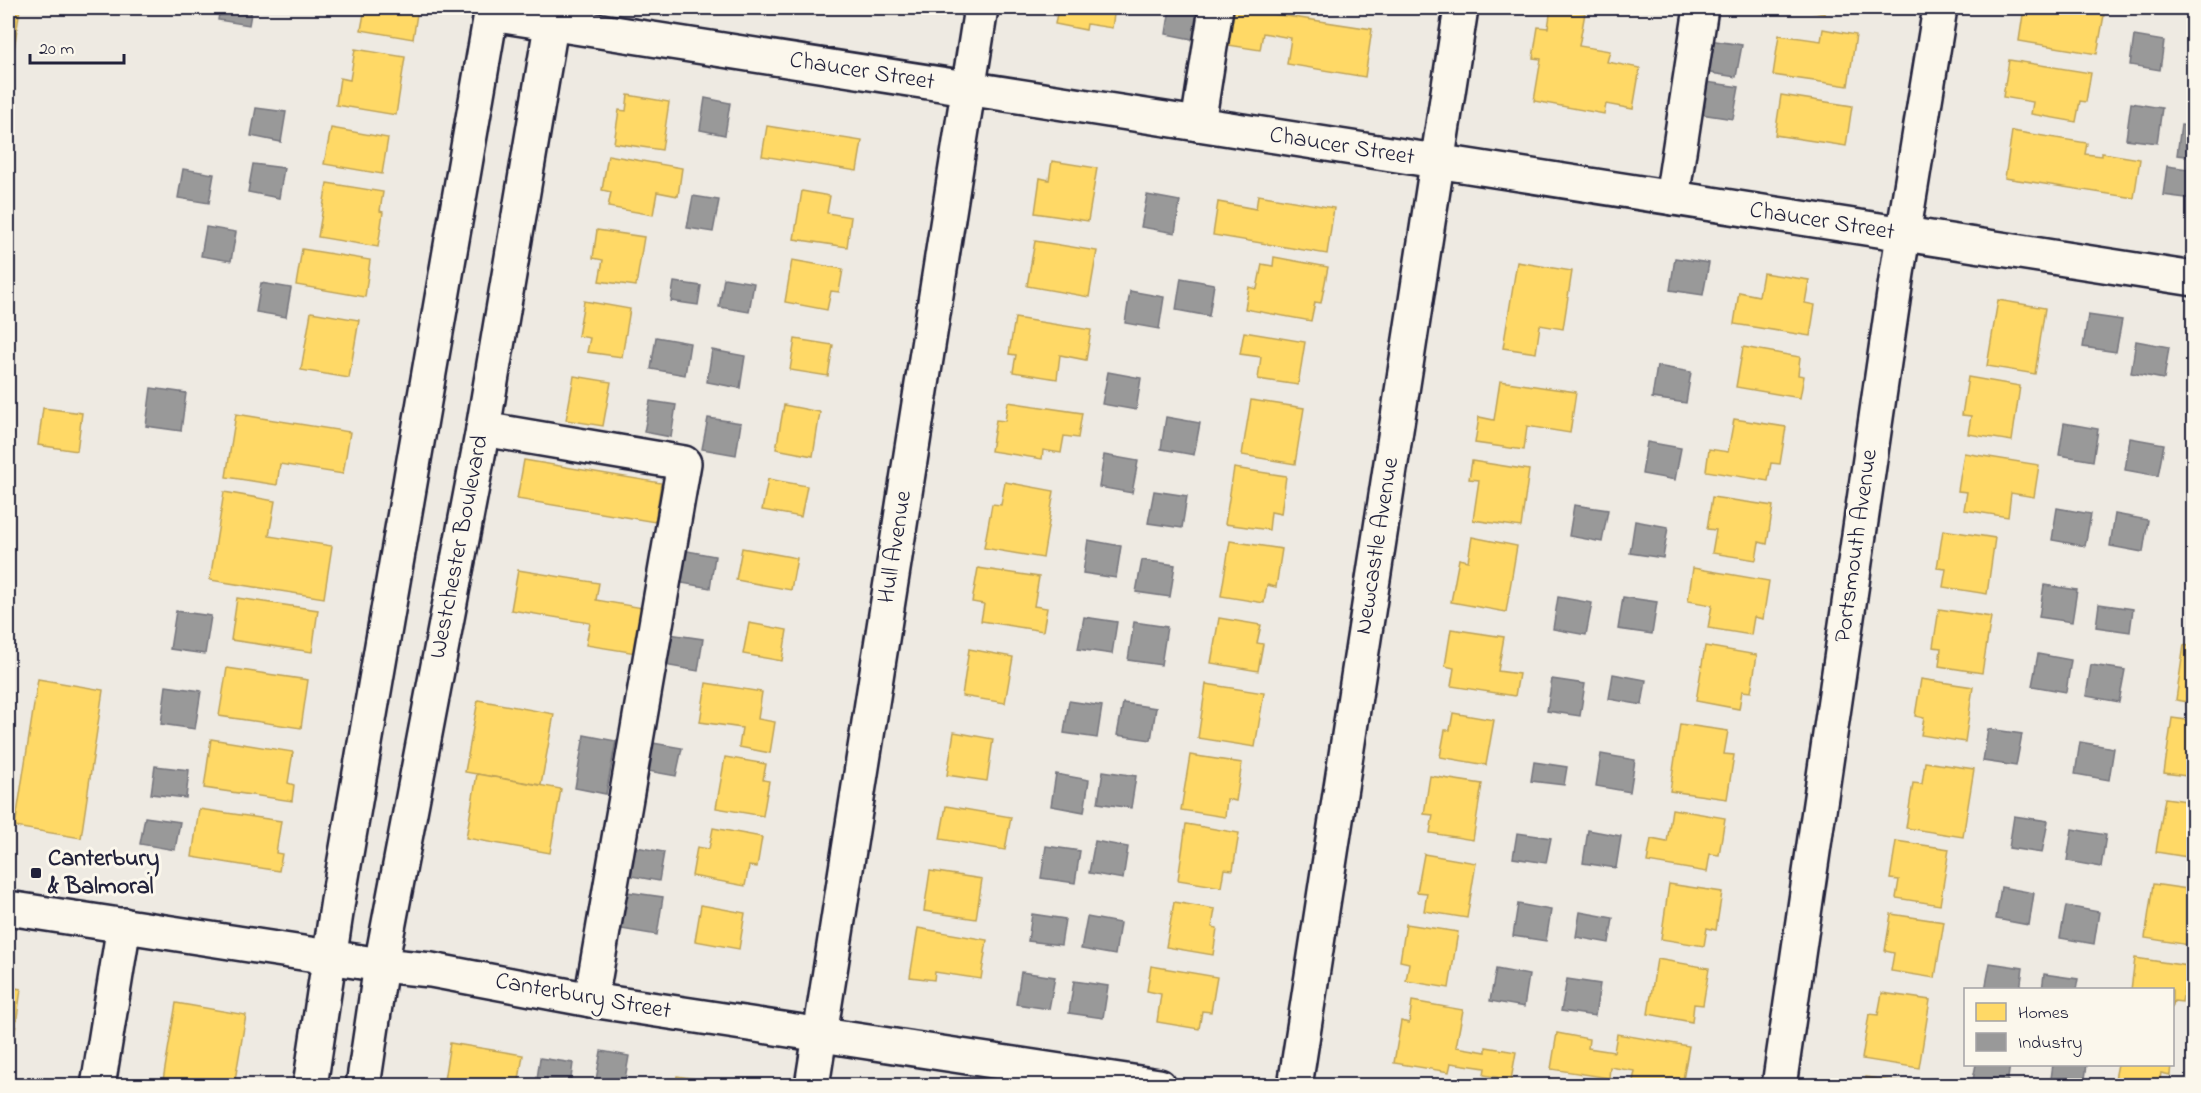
<svg xmlns="http://www.w3.org/2000/svg" width="2201" height="1093" viewBox="0 0 2201 1093" font-family="'Indie Flower',sans-serif">
<style>
.homes{fill:#ffd966;stroke:#bda259;stroke-width:1.5}
.industry{fill:#999;stroke:#75757d;stroke-width:1.5}
.lines{fill:none;stroke-linecap:round;stroke-linejoin:round}
.minor-casing{stroke:#22223b;stroke-width:38}
.minor{stroke:#fbf7ec;stroke-width:33}
.poi-dot{fill:#22223b;stroke:#fbf7ec;stroke-width:2}
.labels{text-anchor:middle;dominant-baseline:central;stroke-width:6;stroke-linejoin:round;paint-order:stroke}
.street-label{font-size:24px;fill:#22223b;stroke:#fbf7ec}
.poi-label{font-size:24px;font-weight:bold;fill:#22223b;stroke:#fbf7ec;text-anchor:start}
</style>
<rect width="100%" height="100%" fill="#eeeae2"/>
<filter id="ink" filterUnits="userSpaceOnUse"><feTurbulence type="fractalNoise" baseFrequency=".0167" numOctaves="2"/><feDisplacementMap in="SourceGraphic" scale="12" xChannelSelector="R" yChannelSelector="G"/><feConvolveMatrix kernelMatrix="1 2 1 2 8 2 1 2 1" color-interpolation-filters="sRGB"/></filter>
<g filter="url(#ink)">
<!-- homes -->
<g class="homes">
<path d="M8 8H20L8 91Z"/>
<path d="M365 8H418L413 39 361 30Z"/>
<path d="M1058 8H1115L1112 28 1087 24 1086 30 1055 24Z"/>
<path d="M1234 8 1372 29 1365 77 1287 64 1291 38 1263 33 1260 50 1228 45Z"/>
<path d="M1551 8 1585 13 1579 46 1610 51 1607 62 1640 68 1633 109 1606 104 1604 114 1534 101 1541 59 1533 58 1538 27 1548 28Z"/>
<path d="M1792 8H1826L1825 14Z"/>
<path d="M2024 8H2060L2104 15 2097 54 2019 41Z"/>
<path d="M1823 29 1856 35 1848 86 1773 75 1779 35 1821 41Z"/>
<path d="M355 49 405 57 396 115 336 105 340 78 350 80Z"/>
<path d="M2009 60 2091 73 2086 102 2080 101 2076 122 2031 114 2033 102 2003 97Z"/>
<path d="M628 95 669 102 662 150 614 143 619 110 626 111Z"/>
<path d="M1781 95 1852 106 1846 146 1775 135Z"/>
<path d="M767 126 862 141 857 171 762 156Z"/>
<path d="M331 128 388 138 382 174 324 164Z"/>
<path d="M2012 131 2087 143 2085 154 2102 156V153L2140 159 2134 198 2005 178Z"/>
<path d="M608 155 682 168 678 196 657 192 653 215 608 207 611 192 602 190Z"/>
<path d="M1052 161 1097 168 1088 221 1035 213 1040 178 1049 180Z"/>
<path d="M327 183 383 192 380 211 383 212 378 247 318 237Z"/>
<path d="M802 191 830 196 827 213 851 217 847 247 794 239Z"/>
<path d="M1258 195 1334 208 1327 254 1213 235 1218 202 1256 209Z"/>
<path d="M597 230 644 237 636 286 599 281 603 260 593 258Z"/>
<path d="M1035 241 1097 251 1089 297 1027 286Z"/>
<path d="M302 249 370 260 365 297 296 285Z"/>
<path d="M1274 257 1328 267 1321 303 1315 302 1311 321 1245 309 1249 287 1257 289 1262 264 1273 266Z"/>
<path d="M792 260 843 269 839 292 831 291 827 310 785 302Z"/>
<path d="M1517 262 1572 271 1563 329 1540 325 1536 353 1503 348Z"/>
<path d="M1763 273 1809 280 1805 303 1815 305 1810 336 1734 324 1739 292 1759 296Z"/>
<path d="M1998 300 2045 308 2035 374 1987 366Z"/>
<path d="M584 301 630 309 622 357 587 352 590 338 578 336Z"/>
<path d="M311 312 359 320 349 378 301 370Z"/>
<path d="M1015 318 1091 330 1086 360 1060 355 1057 379 1013 372 1016 355 1009 354Z"/>
<path d="M1244 332 1305 342 1298 385 1258 379 1261 357 1240 354Z"/>
<path d="M795 339 833 345 828 376 790 370Z"/>
<path d="M1743 347 1800 357 1798 375 1804 376 1800 398 1736 387Z"/>
<path d="M574 376 611 382 603 426 566 420Z"/>
<path d="M1968 377 2020 386 2012 441 1968 434 1971 416 1962 415Z"/>
<path d="M1500 381 1576 392 1570 433 1527 426 1524 450 1475 443 1479 417 1494 420Z"/>
<path d="M1251 400 1304 408 1295 464 1242 455Z"/>
<path d="M1008 402 1082 413 1078 438 1064 436 1061 453 1043 450 1042 459 991 451 996 420 1005 421Z"/>
<path d="M784 405 820 412 813 456 776 449Z"/>
<path d="M43 408 82 413 77 451 38 445Z"/>
<path d="M236 414 350 432 343 474 280 464 277 485 226 477Z"/>
<path d="M1734 419 1786 427 1780 464 1771 463 1768 481 1706 471 1709 449 1728 452Z"/>
<path d="M1964 453 2039 465 2034 497 2011 493 2008 517 1964 510 1967 492 1958 491Z"/>
<path d="M524 460 661 483 655 522 517 499Z"/>
<path d="M1472 461 1529 470 1521 527 1473 520 1479 480 1469 479Z"/>
<path d="M1234 468 1286 476 1281 514 1271 512 1269 530 1225 524Z"/>
<path d="M768 479 807 486 801 517 762 510Z"/>
<path d="M1005 482 1054 491 1043 558 984 548 992 504 1001 505Z"/>
<path d="M224 492 275 501 269 536 332 546 324 598 210 580Z"/>
<path d="M1712 497 1773 506 1767 544 1759 542 1756 560 1712 553 1716 530 1707 529Z"/>
<path d="M1943 530 1995 538 1987 594 1943 587 1946 569 1937 568Z"/>
<path d="M1472 537 1517 546 1506 612 1451 602 1459 559 1468 561Z"/>
<path d="M1230 541 1282 549 1276 587 1267 585 1264 603 1221 596Z"/>
<path d="M742 548 797 558 791 590 736 580Z"/>
<path d="M978 568 1039 577 1034 606 1047 608 1043 631 981 621 984 604 972 602Z"/>
<path d="M1693 568 1769 581 1763 619 1754 617 1751 635 1708 628 1712 605 1688 601Z"/>
<path d="M518 570 599 583 596 600 643 608 636 653 586 645 590 623 511 610Z"/>
<path d="M237 598 318 610 312 652 231 640Z"/>
<path d="M1939 609 1991 617 1982 673 1939 666 1941 648 1933 647Z"/>
<path d="M1219 618 1261 625 1257 643 1263 644 1258 671 1211 663Z"/>
<path d="M749 623 787 630 782 661 743 654Z"/>
<path d="M1451 629 1504 637 1498 671 1519 674 1515 696 1451 686 1454 668 1445 666Z"/>
<path d="M2184 645 2194 647V703L2176 700Z"/>
<path d="M1705 646 1757 655 1751 692 1742 691 1739 709 1696 701Z"/>
<path d="M969 649 1013 657 1005 703 962 696Z"/>
<path d="M227 668 308 680 301 728 219 716Z"/>
<path d="M38 679 103 690 81 838 15 827Z"/>
<path d="M1921 679 1973 687 1965 742 1921 735 1924 718 1915 716Z"/>
<path d="M706 683 762 692 758 719 775 722 770 753 739 747 742 728 700 722Z"/>
<path d="M1206 684 1264 693 1255 747 1198 738Z"/>
<path d="M478 700 554 714 541 785 465 772Z"/>
<path d="M1453 713 1494 720 1486 765 1440 757 1445 730H1450Z"/>
<path d="M2172 718 2194 721V777L2164 773Z"/>
<path d="M1680 724 1728 731 1724 754 1734 755 1727 799 1670 791Z"/>
<path d="M954 732 993 739 987 781 947 775Z"/>
<path d="M211 739 293 752 288 783 294 785 292 801 204 788Z"/>
<path d="M1190 755 1242 763 1236 801 1227 799 1225 817 1181 810Z"/>
<path d="M725 757 766 764 763 780 769 781 763 816 716 808Z"/>
<path d="M1925 762 1974 769 1963 837 1906 828 1913 783 1922 784Z"/>
<path d="M477 774 561 789 550 853 466 838Z"/>
<path d="M1430 776 1482 784 1473 840 1430 833 1433 815 1424 814Z"/>
<path d="M2165 798 2194 802V858L2156 852Z"/>
<path d="M946 806 1011 817 1005 850 940 839Z"/>
<path d="M199 809 281 821 276 853 282 854 279 871 192 857Z"/>
<path d="M1672 809 1725 818 1719 855 1710 854 1707 872 1647 862 1651 839 1667 842Z"/>
<path d="M1186 824 1239 833 1233 870 1224 869 1221 887 1178 880Z"/>
<path d="M713 828 762 837 757 867 749 866 745 886 692 876 697 847 709 849Z"/>
<path d="M1896 841 1949 849 1940 905 1896 898 1899 880 1890 879Z"/>
<path d="M1424 854 1476 863 1467 918 1424 911 1427 893 1417 892Z"/>
<path d="M930 871 982 879 976 919 924 911Z"/>
<path d="M1669 884 1722 892 1716 930 1707 928 1704 946 1661 939Z"/>
<path d="M2153 884 2194 890V928H2191L2189 945 2145 938Z"/>
<path d="M1174 902 1215 909 1212 927 1217 928 1213 955 1166 947Z"/>
<path d="M701 905 745 913 739 949 695 941Z"/>
<path d="M1891 914 1944 922 1935 978 1891 971 1894 953 1885 951Z"/>
<path d="M1406 924 1458 932 1449 988 1406 981 1409 963 1400 961Z"/>
<path d="M918 928 987 940 981 979 935 972 934 980 910 977Z"/>
<path d="M2135 958 2188 966 2182 1002 2174 1001 2172 1008V990H2131Z"/>
<path d="M1657 959 1709 968 1703 1005 1694 1004 1692 1022 1648 1014Z"/>
<path d="M1151 966 1217 977 1211 1012 1202 1011 1199 1029 1157 1022 1161 994 1147 991Z"/>
<path d="M8 987 21 989 8 1081Z"/>
<path d="M1882 993 1930 1000 1919 1068 1862 1059 1869 1014 1878 1015Z"/>
<path d="M1412 1001 1463 1010 1456 1047 1486 1052V1047L1516 1052 1511 1080 1484 1075 1485 1068 1451 1063 1449 1072 1394 1063 1401 1021 1409 1023Z"/>
<path d="M176 1003 246 1015 234 1086H162Z"/>
<path d="M1557 1033 1589 1039 1588 1048 1614 1052 1617 1034 1689 1046 1683 1080 1673 1079 1671 1086H1632L1635 1071 1610 1067 1609 1078 1551 1069Z"/>
<path d="M450 1043 523 1055 518 1086H443Z"/>
<path d="M2118 1064H2171L2170 1075 2161 1073 2159 1086 2114 1084Z"/>
<path d="M677 1076 708 1081V1086H651L652 1081 675 1085Z"/>
<path d="M1866 1077 1920 1086H1865Z"/>
</g>
<!-- industry -->
<g class="industry">
<path d="M220 8H252L249 25 218 20Z"/>
<path d="M1170 8 1202 11 1197 40 1166 34Z"/>
<path d="M2134 36 2164 41 2160 70 2130 65Z"/>
<path d="M1709 40 1742 45 1736 77 1704 72Z"/>
<path d="M1706 82 1739 87 1733 119 1701 114Z"/>
<path d="M705 98 730 103 725 135 700 130Z"/>
<path d="M2131 103 2162 108 2157 143 2126 139Z"/>
<path d="M256 108 286 112 281 142 251 136Z"/>
<path d="M2181 125 2194 127V157L2177 155Z"/>
<path d="M253 164 284 168 279 198 248 192Z"/>
<path d="M2167 166 2194 170 2193 199 2163 195Z"/>
<path d="M183 169 214 174 209 203 178 198Z"/>
<path d="M1147 195 1180 201 1175 233 1141 227Z"/>
<path d="M693 196 719 200 713 232 687 228Z"/>
<path d="M206 227 236 232 231 261 201 256Z"/>
<path d="M1675 258 1709 263 1703 295 1670 290Z"/>
<path d="M724 278 754 283 749 312 719 307Z"/>
<path d="M1181 278 1214 284 1209 316 1176 310Z"/>
<path d="M674 282 701 286 698 305 671 301Z"/>
<path d="M261 283 291 288 286 317 256 312Z"/>
<path d="M1130 291 1164 297 1159 329 1125 323Z"/>
<path d="M2088 315 2122 320 2116 352 2083 347Z"/>
<path d="M656 337 690 343 685 375 651 369Z"/>
<path d="M2136 341 2169 347 2164 379 2131 373Z"/>
<path d="M712 350 745 356 740 388 707 382Z"/>
<path d="M1657 366 1691 372 1686 403 1652 398Z"/>
<path d="M1108 372 1141 378 1136 410 1102 404Z"/>
<path d="M151 388 186 393 181 431 146 426Z"/>
<path d="M650 401 676 405 671 437 644 432Z"/>
<path d="M1166 417 1200 423 1194 455 1161 449Z"/>
<path d="M708 418 741 423 736 455 702 449Z"/>
<path d="M2064 423 2098 429 2093 461 2059 455Z"/>
<path d="M2130 438 2164 444 2158 476 2125 470Z"/>
<path d="M1647 442 1681 448 1675 480 1642 474Z"/>
<path d="M1104 455 1138 461 1132 493 1099 487Z"/>
<path d="M1154 491 1187 496 1182 528 1148 523Z"/>
<path d="M1574 505 1608 510 1602 542 1569 536Z"/>
<path d="M2057 508 2091 514 2085 546 2052 540Z"/>
<path d="M2115 514 2148 520 2143 552 2110 546Z"/>
<path d="M1635 521 1668 527 1663 558 1630 553Z"/>
<path d="M1088 540 1121 546 1116 578 1083 573Z"/>
<path d="M682 550 715 556 710 588 676 582Z"/>
<path d="M1142 560 1175 565 1170 597 1136 592Z"/>
<path d="M2044 585 2077 590 2072 622 2039 617Z"/>
<path d="M1558 597 1592 603 1586 635 1553 629Z"/>
<path d="M1623 597 1657 602 1652 634 1618 629Z"/>
<path d="M2099 604 2133 609 2130 632 2096 627Z"/>
<path d="M176 611 211 616 205 654 170 649Z"/>
<path d="M1084 617 1117 622 1112 654 1078 649Z"/>
<path d="M1134 622 1167 627 1161 665 1128 660Z"/>
<path d="M669 634 703 639 698 671 664 665Z"/>
<path d="M2038 654 2071 660 2066 692 2032 686Z"/>
<path d="M2091 665 2125 670 2119 702 2086 696Z"/>
<path d="M1613 674 1646 680 1642 705 1609 699Z"/>
<path d="M1552 679 1585 684 1580 716 1547 711Z"/>
<path d="M166 686 201 691 195 729 161 724Z"/>
<path d="M1069 701 1102 706 1097 738 1064 733Z"/>
<path d="M1123 703 1156 708 1151 740 1117 735Z"/>
<path d="M1988 729 2022 734 2016 766 1983 761Z"/>
<path d="M584 735 616 741 606 794 575 788Z"/>
<path d="M2080 742 2114 748 2109 780 2075 774Z"/>
<path d="M653 743 682 748 676 776 648 771Z"/>
<path d="M1601 754 1635 760 1630 792 1596 786Z"/>
<path d="M1534 762 1567 767 1564 785 1531 781Z"/>
<path d="M155 766 189 770 186 798 151 794Z"/>
<path d="M1103 771 1136 776 1131 808 1098 803Z"/>
<path d="M1056 774 1089 780 1084 812 1051 806Z"/>
<path d="M2014 816 2048 821 2042 853 2009 848Z"/>
<path d="M145 817 180 822 175 850 140 844Z"/>
<path d="M2072 829 2106 835 2101 867 2067 861Z"/>
<path d="M1588 830 1621 836 1616 868 1583 863Z"/>
<path d="M1517 833 1551 838 1546 863 1513 858Z"/>
<path d="M1095 841 1128 847 1123 879 1089 873Z"/>
<path d="M1046 846 1080 851 1075 883 1041 878Z"/>
<path d="M636 847 664 852 659 881 631 876Z"/>
<path d="M2001 887 2034 893 2029 925 1996 919Z"/>
<path d="M627 892 663 897 657 935 621 929Z"/>
<path d="M1518 904 1551 910 1546 941 1513 936Z"/>
<path d="M2066 906 2099 912 2094 944 2060 938Z"/>
<path d="M1580 912 1613 918 1609 943 1576 937Z"/>
<path d="M1032 914 1065 919 1061 945 1028 941Z"/>
<path d="M1087 917 1120 923 1115 955 1081 949Z"/>
<path d="M1990 963 2023 968 2020 990H1985Z"/>
<path d="M1496 969 1529 975 1524 1007 1490 1001Z"/>
<path d="M1021 972 1055 977 1049 1009 1016 1004Z"/>
<path d="M2044 974 2078 979 2076 990H2042Z"/>
<path d="M1567 979 1600 984 1595 1016 1561 1011Z"/>
<path d="M1074 981 1108 986 1103 1018 1069 1013Z"/>
<path d="M601 1051 629 1056 624 1085 596 1080Z"/>
<path d="M540 1058 573 1063 570 1086H536Z"/>
<path d="M1976 1064H2010L2007 1086 1972 1085Z"/>
<path d="M2053 1064H2087L2084 1086H2050Z"/>
</g>
<g class="lines">
<defs>
<g id="minor">
<path d="M491 14 2194 279"/>
<path d="M1198 124 1216 8"/>
<path d="M1672 198 1701 8"/>
<path d="M483 429 684 463 591 1000"/>
<path d="M8 908 381 965 431 970 591 1000 1159 1086"/>
<path d="M98 1086 124 925"/>
<path d="M310 1086 338 900 492 8"/>
<path d="M363 1086 381 965 483 429 554 8"/>
<path d="M812 1086 981 8"/>
<path d="M1295 1086 1461 8"/>
<path d="M1779 1086 1897 273 1940 8"/>
</g>
</defs>
<!-- minor casing -->
<use href="#minor" class="minor-casing"/>
<!-- minor -->
<use href="#minor" class="minor"/>
</g>
</g>
<!-- markers -->
<rect class="poi-dot" x="30" y="867" width="12" height="12" rx="3"/>
<g class="labels">
<!-- street labels -->
<g class="street-label">
<text transform="translate(862 72) rotate(9)">Chaucer Street</text>
<text transform="translate(1342 147) rotate(9)">Chaucer Street</text>
<text transform="translate(1822 222) rotate(9)">Chaucer Street</text>
<text transform="translate(1378 546) rotate(-81)">Newcastle Avenue</text>
<text transform="translate(1857 546) rotate(-82)">Portsmouth Avenue</text>
<text transform="translate(460 547) rotate(-79)">Westchester Boulevard</text>
<text transform="translate(896 547) rotate(-81)">Hull Avenue</text>
<text transform="translate(583 997) rotate(10)">Canterbury Street</text>
</g>
<!-- poi labels -->
<g class="poi-label">
<text x="48" y="859">Canterbury<tspan x="48" dy="28">&amp; Balmoral</tspan></text>
</g>
</g>
<!-- margin -->
<rect width="2201" height="1093" fill="none" stroke="#fbf7ec" stroke-width="30"/>
<rect x="15" y="15" width="2171" height="1063" fill="none" stroke="#22223b" stroke-width="2" filter="url(#ink)"/>
<!-- legend -->
<rect x="1964" y="988" width="210" height="78" fill="#fbf7ec" stroke="#a4a2a5" stroke-width="1.5"/>
<rect x="1976" y="1003" width="30" height="18" fill="#ffd966" stroke="#a4a2a5" stroke-width="1.5"/>
<text x="2018" y="1018" font-size="18" fill="#22223b">Homes</text>
<rect x="1976" y="1033" width="30" height="18" fill="#999999" stroke="#a4a2a5" stroke-width="1.5"/>
<text x="2018" y="1048" font-size="18" fill="#22223b">Industry</text>
<!-- scale -->
<path d="M30 54v9h94v-9" fill="none" stroke="#22223b" stroke-width="3"/>
<text x="39" y="54" font-size="18" fill="#22223b" stroke="#fbf7ec" stroke-width="4.5" paint-order="stroke">20 m</text>
</svg>
